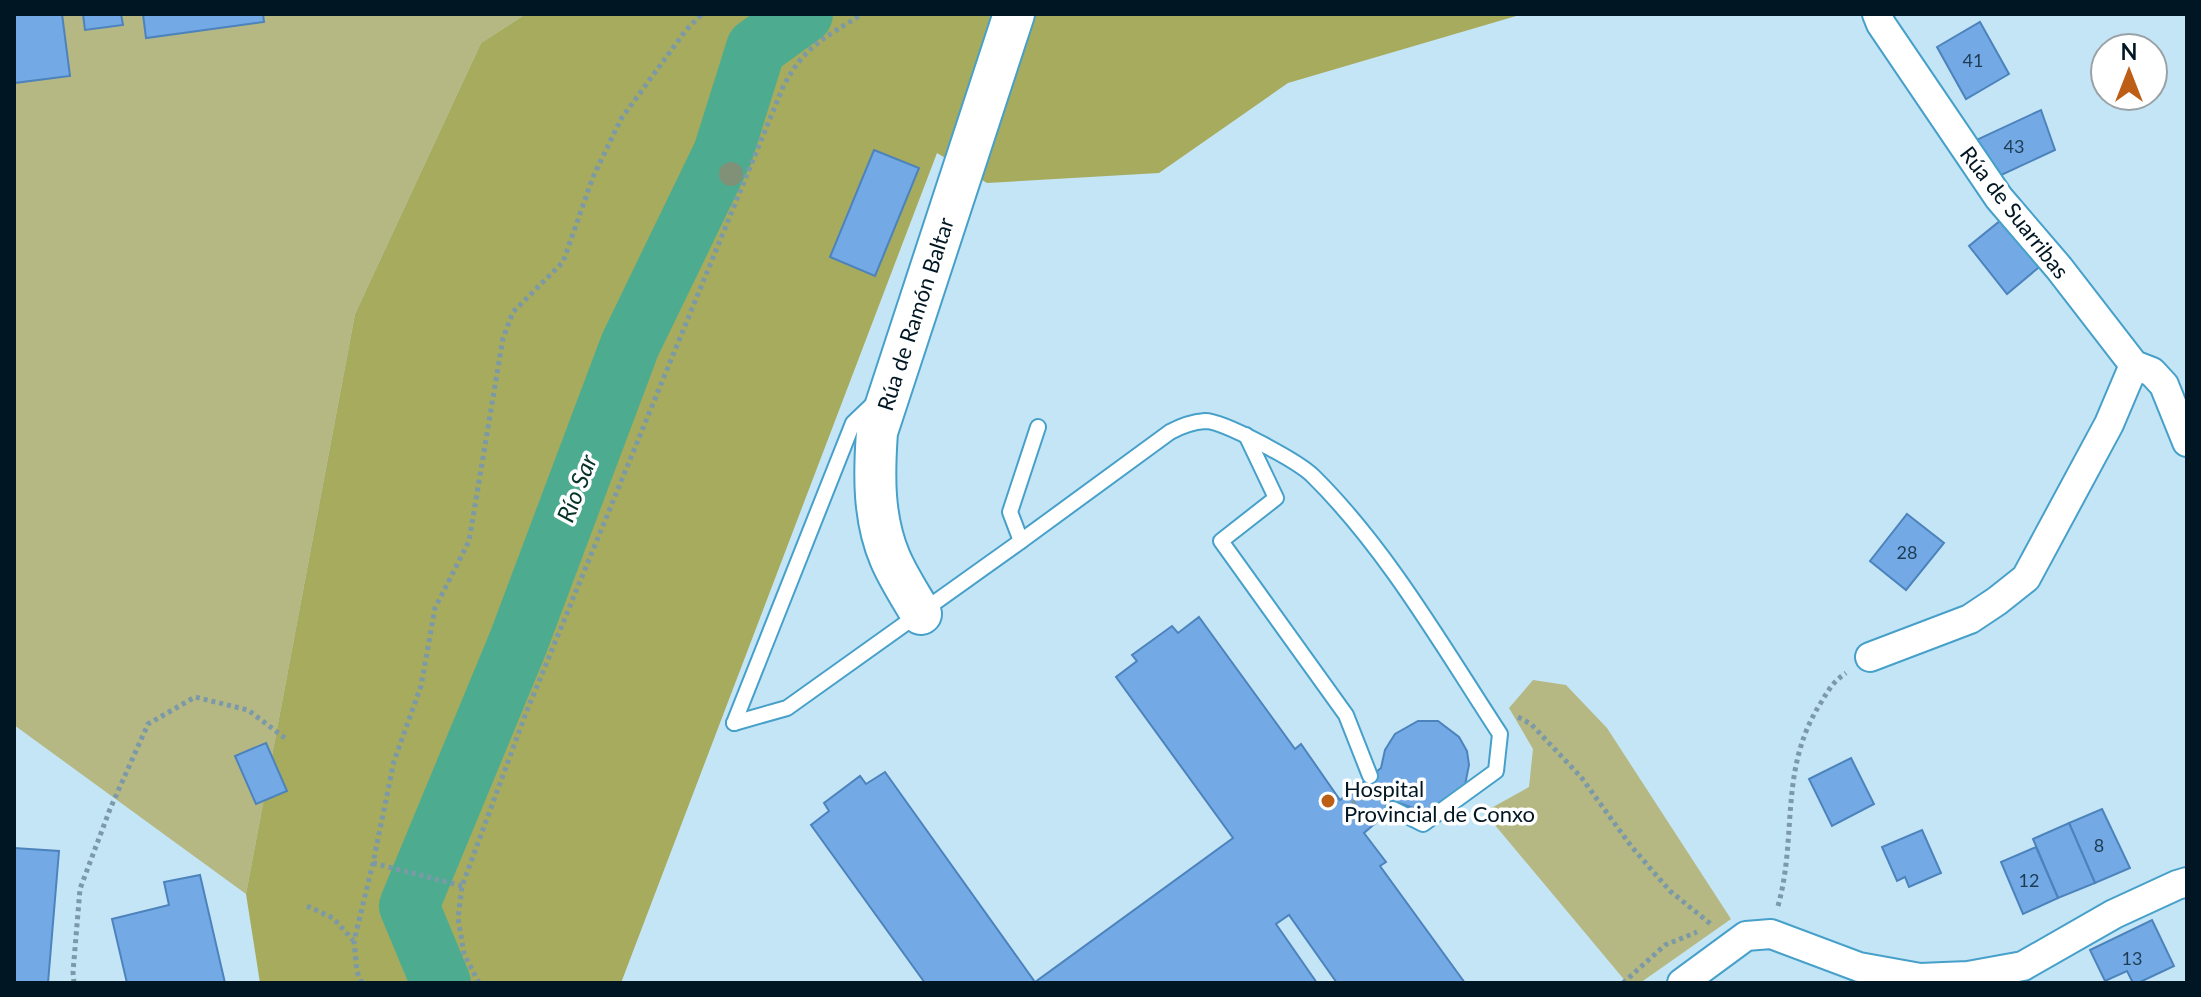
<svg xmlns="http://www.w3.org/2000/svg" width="2201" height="997" viewBox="0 0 2201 997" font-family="Lato,sans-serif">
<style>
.green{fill:#b5b882}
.forest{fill:#a7ab5d}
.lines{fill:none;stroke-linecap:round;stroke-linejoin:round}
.river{stroke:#4dac8f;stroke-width:60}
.building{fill:#73aae5;stroke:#4d83bc;stroke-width:2}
.lane-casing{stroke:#46a0c9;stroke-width:18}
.street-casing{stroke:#46a0c9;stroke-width:32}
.secondary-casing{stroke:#46a0c9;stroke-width:44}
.path{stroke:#7c99a8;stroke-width:5;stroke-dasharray:4 4;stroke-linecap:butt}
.lane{stroke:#fff;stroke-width:14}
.street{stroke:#fff;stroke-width:28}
.secondary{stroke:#fff;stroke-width:40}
.tree{fill:#819178}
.poi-dot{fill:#bd5e17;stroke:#fff;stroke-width:3}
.labels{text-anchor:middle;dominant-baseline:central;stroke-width:7;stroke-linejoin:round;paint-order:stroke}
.number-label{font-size:18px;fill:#1d3c54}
.street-label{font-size:22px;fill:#001723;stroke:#fff}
.poi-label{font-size:22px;fill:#001723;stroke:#fff;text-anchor:start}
.water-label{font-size:24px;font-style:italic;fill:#063428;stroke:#fff}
</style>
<rect width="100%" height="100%" fill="#c4e5f6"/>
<!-- green -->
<g class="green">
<path d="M14 14H526L481 43 355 314 246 894 14 725Z"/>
<path d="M1533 680 1566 685 1607 728 1731 919 1640 983H1627L1484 812 1529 787 1533 749 1509 708Z"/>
</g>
<!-- forest -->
<path class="forest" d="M526 14H1523L1288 83 1159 173 987 183 937 153 621 983H260L246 894 355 314 481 43Z"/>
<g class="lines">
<!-- river -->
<path class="river" d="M441 983 409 906 518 643 630 345 723 153 756 48 803 14"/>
</g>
<!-- building -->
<g class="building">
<path d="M14 14H62L70 76 14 83Z"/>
<path d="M83 14H121L123 25 85 30Z"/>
<path d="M143 14H263L264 22 146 38Z"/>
<path d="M1980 22 2009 74 1966 99 1937 47Z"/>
<path d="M2041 110 2055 150 1999 176 1972 142Z"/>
<path d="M874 150 919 168 875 276 830 257Z"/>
<path d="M2006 216 2044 263 2007 294 1969 246Z"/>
<path d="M1907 514 1944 543 1906 590 1870 561Z"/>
<path d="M1199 617 1295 749 1301 744 1340 800 1381 768 1385 750 1395 734 1418 721H1438L1459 737 1467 751 1469 765 1465 785 1435 809H1416L1399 803 1364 833 1386 862 1380 866 1465 983H1337L1289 915 1276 924 1317 983H925L811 825 829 811 824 803 860 776 866 784 885 772 1035 982 1233 838 1116 677 1137 661 1132 655 1172 626 1178 633Z"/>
<path d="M266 743 287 791 256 804 235 756Z"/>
<path d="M1851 758 1874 804 1832 826 1809 779Z"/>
<path d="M2102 809 2130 868 2095 883 2069 823Z"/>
<path d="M2069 823 2095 883 2058 898 2033 839Z"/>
<path d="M1922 830 1941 873 1909 887 1905 877 1897 881 1882 847Z"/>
<path d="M2036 847 2058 898 2023 914 2001 862Z"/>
<path d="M14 848 59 851 48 983H14Z"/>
<path d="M200 875 225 983H127L112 919 169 905 164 882Z"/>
<path d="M2152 920 2174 966 2138 983H2133L2127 971 2105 981 2090 950Z"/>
</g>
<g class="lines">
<defs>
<g id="lane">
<path d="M1246 435 1276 498 1221 541 1346 715 1370 776"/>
<path d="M1021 541 1010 512 1038 427"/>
<path d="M734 723 787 708 1021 541 1170 432C1181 426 1192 422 1205 421 1224 421 1299 462 1313 476 1387 549 1443 647 1500 734L1496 771 1423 824 1393 809"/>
<path d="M734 723 853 423 875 402"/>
</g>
<g id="street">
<path d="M1877 14 1881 24 1999 198 2059 268 2134 365 2152 372 2164 385 2187 442"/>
<path d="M1870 657 1970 619 1997 601 2026 578 2109 424 2134 365"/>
<path d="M1682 983 1746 936 1771 934 1859 967 1920 978 1968 976 2023 966 2114 914 2177 885 2187 882"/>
</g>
<path id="secondary" d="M921 614C910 595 898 577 890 558 873 518 874 474 877 432L1014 14"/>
</defs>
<!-- lane casing -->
<use href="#lane" class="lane-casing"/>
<!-- street casing -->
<use href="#street" class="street-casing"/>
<!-- secondary casing -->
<use href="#secondary" class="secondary-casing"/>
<!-- path -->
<g class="path">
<path d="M1518 717 1531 724 1581 777 1631 846 1670 891 1712 925"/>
<path d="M1346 809 1362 796"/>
<path d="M373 863 462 886"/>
<path d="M307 906 333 918 353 940"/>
<path d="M1778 906C1798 835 1778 768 1822 701 1829 689 1834 681 1846 673"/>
<path d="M74 983 73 972 80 889 110 809 148 724 195 697 248 710 285 738"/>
<path d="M362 983 357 972 354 941 373 863 394 761 421 686 435 608 469 541 503 338 513 312 563 262 593 177 621 119 686 30 702 14"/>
<path d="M479 983 464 954 458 918 462 886 526 713 783 87C804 46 825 38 862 14"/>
<path d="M1623 983 1665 945 1697 932"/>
</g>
<!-- lane -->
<use href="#lane" class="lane"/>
<!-- street -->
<use href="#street" class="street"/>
<!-- secondary -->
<use href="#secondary" class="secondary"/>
</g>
<!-- trees -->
<circle class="tree" cx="731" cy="174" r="12"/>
<!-- markers -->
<circle class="poi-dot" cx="1328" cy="801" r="8"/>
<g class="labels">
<!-- number labels -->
<g class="number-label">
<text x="1973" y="60">41</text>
<text x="2014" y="146">43</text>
<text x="1907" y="552">28</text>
<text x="2099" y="845">8</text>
<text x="2029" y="880">12</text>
<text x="2132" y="958">13</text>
</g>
<!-- street labels -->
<g class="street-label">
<text transform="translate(2015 212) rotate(52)">Rúa de Suarribas</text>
<text transform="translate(915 314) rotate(-72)">Rúa de Ramón Baltar</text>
</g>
<!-- poi labels -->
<g class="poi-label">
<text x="1344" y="788">Hospital<tspan x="1344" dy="25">Provincial de Conxo</tspan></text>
</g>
<!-- water labels -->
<g class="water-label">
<text transform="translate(576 488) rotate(-69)">Río Sar</text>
</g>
</g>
<!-- border -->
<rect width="2201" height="997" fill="none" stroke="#001723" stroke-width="32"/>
<!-- north arrow -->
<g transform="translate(2129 72)"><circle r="38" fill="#ffffff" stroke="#99a2a7" stroke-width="2"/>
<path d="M0-6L14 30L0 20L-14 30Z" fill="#bd5e17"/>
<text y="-12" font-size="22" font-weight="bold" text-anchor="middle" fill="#001723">N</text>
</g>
</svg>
